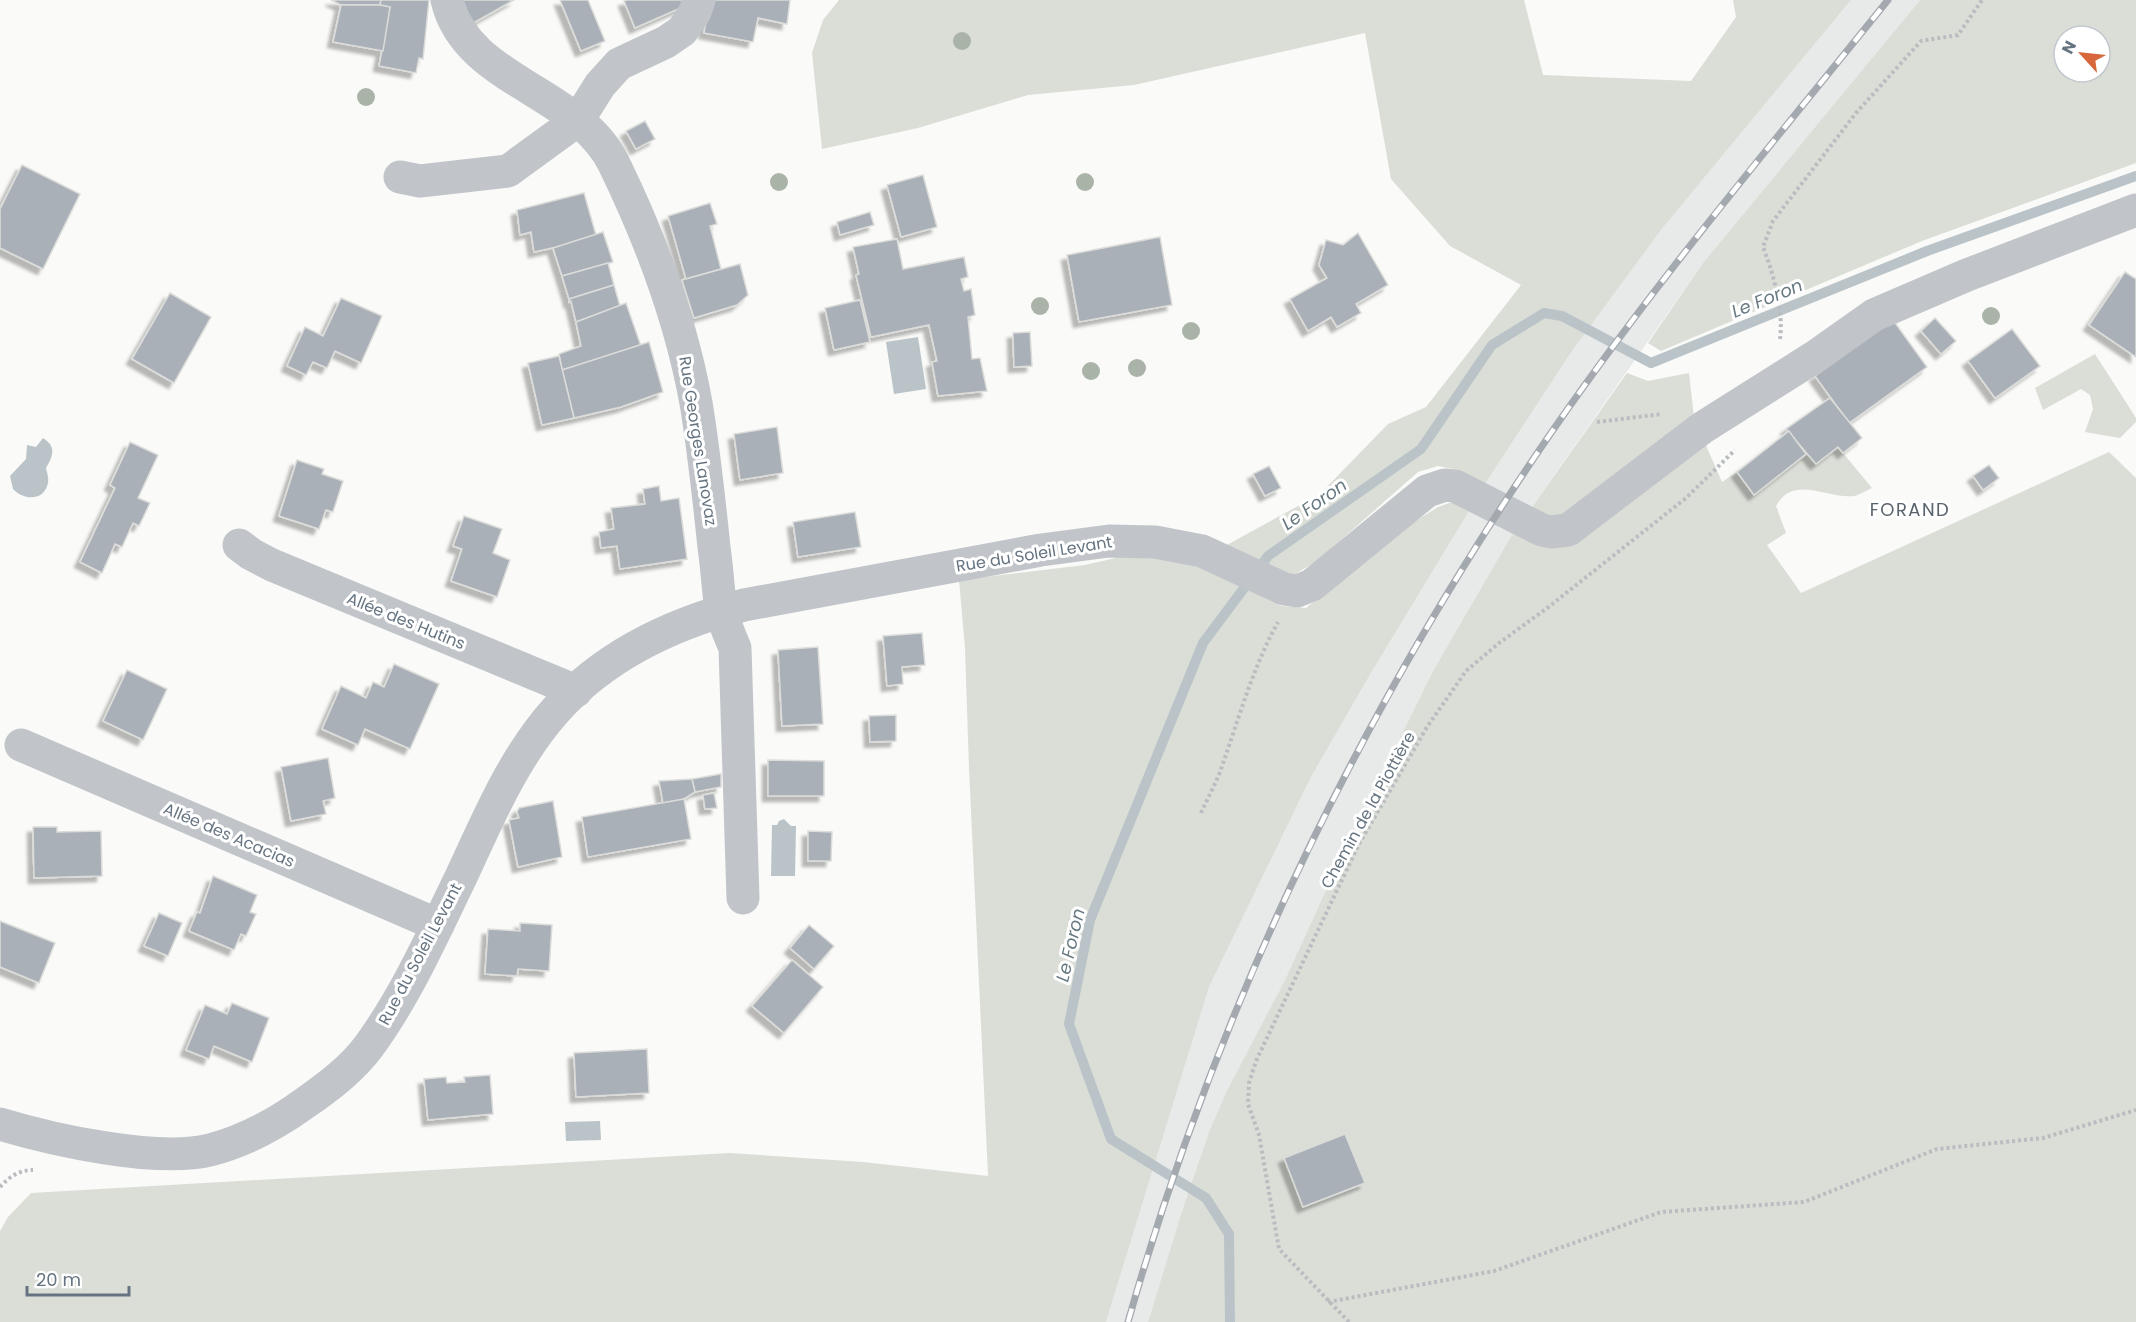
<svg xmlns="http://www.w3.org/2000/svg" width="2136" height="1322" viewBox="0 0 2136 1322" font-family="Poppins,sans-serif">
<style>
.built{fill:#e8e9e9}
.green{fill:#daded7;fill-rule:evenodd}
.water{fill:#bac4c8}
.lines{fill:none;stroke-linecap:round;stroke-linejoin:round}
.stream{stroke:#bac4c8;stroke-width:10}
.building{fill:#a9b0b7;stroke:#dcdcda;stroke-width:1.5;filter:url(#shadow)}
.path{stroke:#babdc0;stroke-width:4;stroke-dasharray:3 3;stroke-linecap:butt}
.minor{stroke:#c1c5c9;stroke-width:33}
.rail-casing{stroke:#a3a9af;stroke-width:7}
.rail{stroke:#fff;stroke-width:4.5;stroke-dasharray:14;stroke-linecap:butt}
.tree{fill:#aab3a8}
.labels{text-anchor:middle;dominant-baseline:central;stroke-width:6;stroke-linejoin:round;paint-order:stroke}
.street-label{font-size:16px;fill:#667481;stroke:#fff}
.water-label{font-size:18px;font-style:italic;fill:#677981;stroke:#fff}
.neighbourhood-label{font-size:18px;letter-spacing:1.5px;fill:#59636c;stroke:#fff}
</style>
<defs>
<filter id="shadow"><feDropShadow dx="-5.5" dy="5.5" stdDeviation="1.5" flood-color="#0004"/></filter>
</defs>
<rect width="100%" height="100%" fill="#fafaf8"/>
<!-- built -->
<path class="built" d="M1851 0H1920L1703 263 1510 538 1433 671 1343 853 1284 982 1209 1132 1181 1214 1148 1322H1106L1209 987 1311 777 1371 673 1485 484 1572 351 1661 230Z"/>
<!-- green -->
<g class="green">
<path d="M839 0H1524L1543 75 1691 81 1736 17 1733 0H1851L1661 230 1572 351 1485 484 1459 470 1438 466 1418 472 1317 561 1290 577 1225 546 1320 494 1388 424 1426 407 1521 285 1450 246 1391 179 1365 33 1134 85 1028 95 918 128 822 149 812 53 823 20Z"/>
<path d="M1920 0H2136V163L1922 241 1661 351 1648 343 1703 263ZM2064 36H2100V72H2064Z"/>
<path d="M2095 354 2136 418V422L2120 438 2085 432 2093 409 2090 395 2081 389 2043 410 2035 388Z"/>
<path d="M1627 373 1648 381 1689 373 1694 418 1722 482 1737 472 1754 495 1806 454 1817 464 1838 447 1872 488C1866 490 1860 495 1854 496 1826 499 1794 474 1776 506L1786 533 1767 545 1801 593 2109 452 2136 478V1322H1148L1181 1214 1209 1132 1227 1091 1284 982 1343 853 1433 671 1510 538Z"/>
<path d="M1455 501 1472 506 1371 673 1311 777 1209 987 1106 1322H0V1231L8 1217 31 1193 729 1153 863 1162 988 1176 969 768 965 648 959 580 1085 565 1142 552 1212 571 1281 606 1306 608 1406 527 1438 507Z"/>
</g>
<!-- water -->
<g class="water">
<path d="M918 337 926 389 894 394 886 342Z"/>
<path d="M43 438C57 447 53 456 46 468 47 473 49 478 48 483 44 502 23 500 13 489L10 476 26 459 27 445 36 447Z"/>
<path d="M784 819 791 826H796L795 876H771L772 825H777L779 821Z"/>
<path d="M600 1121 601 1140 566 1141 565 1122Z"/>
</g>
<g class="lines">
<!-- stream -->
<path class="stream" d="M1230 1322 1229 1234 1206 1198 1111 1139 1069 1024 1090 920 1203 643 1268 556 1421 449 1492 345 1544 313 1562 316 1651 363 1927 251 2136 176"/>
</g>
<!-- building -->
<g class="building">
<path d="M331 0H381L380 5H341Z"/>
<path d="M381 0H429L423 59 419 58 416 73 379 66 390 7 380 5Z"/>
<path d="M452 0H514L468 26Z"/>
<path d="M560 0H588L605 41 581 51Z"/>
<path d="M627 0H682L685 6 635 28 624 1Z"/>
<path d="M710 0H790L787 24 758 18 753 42 704 33Z"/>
<path d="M341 5H380L390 7 383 51 333 42Z"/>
<path d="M645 121 655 139 636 149 626 131Z"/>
<path d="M22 165 80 194 43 269 0 248V209Z"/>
<path d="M923 175 937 227 901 237 887 185Z"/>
<path d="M584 193 596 235 570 244 534 252 531 232 520 235 517 210Z"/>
<path d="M710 203 717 224 710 226 721 269 686 279 668 216Z"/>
<path d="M870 212 874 225 840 235 837 222Z"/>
<path d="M603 232 613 262 562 276 553 248Z"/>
<path d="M1358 233 1388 285 1356 304 1361 313 1337 327 1331 317 1308 331 1290 299 1327 278 1319 265 1326 240 1343 245Z"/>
<path d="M1160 237 1172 305 1079 322 1067 255Z"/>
<path d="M897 239 903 269 964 257 968 277 961 279 964 291 971 289 975 315 968 317 972 359 980 358 987 391 938 396 932 362 937 361 929 325 871 337 856 275 859 274 853 247Z"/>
<path d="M608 263 614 285 569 299 562 276Z"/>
<path d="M740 264 748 295 737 305 694 318 682 280Z"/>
<path d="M2125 272 2136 279V357L2089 325Z"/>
<path d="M614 285 620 306 576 322 571 301 569 302V299Z"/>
<path d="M170 293 211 317 174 383 132 359Z"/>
<path d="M341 298 382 316 361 363 335 351 327 368 313 362 306 375 287 366 305 327 323 336Z"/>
<path d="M860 300 870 342 834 350 825 308Z"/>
<path d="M626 303 641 346 562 370 559 354 581 346 576 322Z"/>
<path d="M1935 318 1956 341 1941 354 1921 331Z"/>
<path d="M1893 320 1927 367 1849 423 1815 376Z"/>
<path d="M2012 329 2040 366 1995 398 1968 361Z"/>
<path d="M1030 332 1032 366 1014 367 1013 333Z"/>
<path d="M649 342 663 392 621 407 574 418 562 370Z"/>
<path d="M559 356 574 418 542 425 528 363Z"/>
<path d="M1830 398 1862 438 1843 453 1838 447 1816 464 1786 429Z"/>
<path d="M777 427 783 473 740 480 734 434Z"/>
<path d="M1789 431 1806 454 1754 495 1737 472Z"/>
<path d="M130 442 158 455 138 498 150 503 139 526 133 523 122 547 115 544 102 573 80 562 115 488 110 485Z"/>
<path d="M297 460 324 469 322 474 343 481 333 512 326 510 319 529 279 516Z"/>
<path d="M1989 465 1999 478 1983 490 1973 476Z"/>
<path d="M1269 466 1281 488 1265 496 1253 474Z"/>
<path d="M659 486 661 501 679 498 687 559 620 569 617 546 601 548 599 532 614 529 611 508 645 504 643 489Z"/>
<path d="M855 512 861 547 798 557 793 522Z"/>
<path d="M464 516 502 529 493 553 510 560 497 597 451 581 462 549 453 546Z"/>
<path d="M922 633 925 665 902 667 903 684 887 686 883 636Z"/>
<path d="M818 647 823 724 782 726 778 650Z"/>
<path d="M394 664 439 684 410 749 365 729 358 745 322 729 341 686 366 698 373 682 384 687Z"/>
<path d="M127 670 167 689 143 740 103 721Z"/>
<path d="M896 715V741L870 742 869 716Z"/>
<path d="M328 758 335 798 323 801 326 814 291 821 281 767Z"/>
<path d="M768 760 824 761V796H768Z"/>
<path d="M721 774V787L695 792 692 779Z"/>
<path d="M692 779 695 792 684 799 663 803 659 781Z"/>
<path d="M714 793 717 808 705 809 703 795Z"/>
<path d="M684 799 691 839 588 857 582 817Z"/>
<path d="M553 801 562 857 518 867 509 820 519 818 517 812 519 808Z"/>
<path d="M33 827H57V832L101 831 102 876 34 878Z"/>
<path d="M808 831 832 832 831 861H808Z"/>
<path d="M213 876 257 895 250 912 256 914 246 936 241 934 234 950 189 931 197 912 200 913Z"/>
<path d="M159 913 182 923 168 956 144 946Z"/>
<path d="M0 921 55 943 39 983 0 967Z"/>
<path d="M520 923 552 925 549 971 518 969 517 976 485 974 488 929 520 931Z"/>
<path d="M809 925 834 946 814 969 790 948Z"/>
<path d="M792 960 823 987 784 1033 752 1006Z"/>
<path d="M232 1003 269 1018 252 1062 214 1046 209 1059 186 1050 205 1005 227 1014Z"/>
<path d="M647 1049 649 1093 576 1097 574 1053Z"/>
<path d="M490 1075 493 1114 428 1120 424 1079 446 1077 447 1083 465 1082 464 1077Z"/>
<path d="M1345 1134 1365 1183 1303 1207 1284 1158Z"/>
</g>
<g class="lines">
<!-- path -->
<g class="path">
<path d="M1780 339C1784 312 1773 272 1763 247L1773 221 1856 113 1921 41 1958 35 1982 0"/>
<path d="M1597 422 1662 414"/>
<path d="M1201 813C1208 797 1217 782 1222 766 1239 718 1253 667 1278 622"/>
<path d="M0 1187C9 1177 19 1170 33 1170"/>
<path d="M1328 1302 1494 1271 1661 1212 1804 1202 1937 1149 2043 1138 2136 1110"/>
<path d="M1349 1322 1279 1249 1259 1135 1248 1104 1249 1083 1256 1061 1359 844 1427 727 1466 671 1499 643 1546 609 1686 498 1735 450"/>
</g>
<!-- minor -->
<g class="minor">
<path d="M447 0C466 82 578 90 614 164 651 240 681 320 696 403 704 451 709 499 714 547 717 568 718 589 721 610 724 623 730 636 735 648L743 898"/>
<path d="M400 177 420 181 508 171 578 120 600 85 619 64 666 42 682 31 695 12 699 0"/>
<path d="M239 545 251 554 272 565 576 691"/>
<path d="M21 745 438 925"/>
<path d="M0 1124C53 1140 157 1163 210 1150 245 1141 276 1124 305 1103 328 1087 352 1069 369 1046 407 994 433 934 461 877 488 819 513 758 556 710 605 655 674 623 744 605L1041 550 1109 541 1155 542 1202 551 1284 589 1297 591 1312 585 1427 491 1445 485 1455 486 1542 530 1551 532 1568 530 1702 428 1816 356 1874 315 1967 275 2136 210"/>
</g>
<defs>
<path id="rail" d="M1128 1322C1216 1012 1357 719 1538 452 1645 294 1769 148 1888 0"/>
</defs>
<!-- rail casing -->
<use href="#rail" class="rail-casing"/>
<!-- rail -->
<use href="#rail" class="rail"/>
</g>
<!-- trees -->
<g class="tree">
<circle cx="962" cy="41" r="9"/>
<circle cx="366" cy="97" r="9"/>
<circle cx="779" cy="182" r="9"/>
<circle cx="1085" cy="182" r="9"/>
<circle cx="1040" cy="306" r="9"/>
<circle cx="1991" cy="316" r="9"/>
<circle cx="1191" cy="331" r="9"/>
<circle cx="1137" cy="368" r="9"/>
<circle cx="1091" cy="371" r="9"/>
</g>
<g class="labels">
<!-- street labels -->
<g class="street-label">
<text transform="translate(698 441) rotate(81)">Rue Georges Lanovaz</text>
<text transform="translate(1034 554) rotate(-9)">Rue du Soleil Levant</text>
<text transform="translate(406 621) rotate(22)">Allée des Hutins</text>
<text transform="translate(1368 810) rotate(-61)">Chemin de la Piottière</text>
<text transform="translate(229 835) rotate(23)">Allée des Acacias</text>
<text transform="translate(420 954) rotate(-62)">Rue du Soleil Levant</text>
</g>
<!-- water labels -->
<g class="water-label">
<text transform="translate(1767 298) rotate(-22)">Le Foron</text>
<text transform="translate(1314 504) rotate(-35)">Le Foron</text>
<text transform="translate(1070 945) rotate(-77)">Le Foron</text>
</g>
<!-- neighbourhood labels -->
<g class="neighbourhood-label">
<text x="1910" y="509">FORAND</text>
</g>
</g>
<!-- north arrow -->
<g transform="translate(2082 54) rotate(297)"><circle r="28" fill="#ffffff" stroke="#c2c7cd" stroke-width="1.5"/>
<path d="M0-4.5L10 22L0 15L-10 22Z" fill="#d7663b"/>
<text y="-9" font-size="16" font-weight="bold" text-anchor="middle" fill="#667481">N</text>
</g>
<!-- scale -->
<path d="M27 1286v9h102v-9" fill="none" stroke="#667481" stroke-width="3"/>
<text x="36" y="1286" font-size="18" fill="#667481" stroke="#ffffff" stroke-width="4.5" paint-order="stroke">20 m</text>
</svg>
